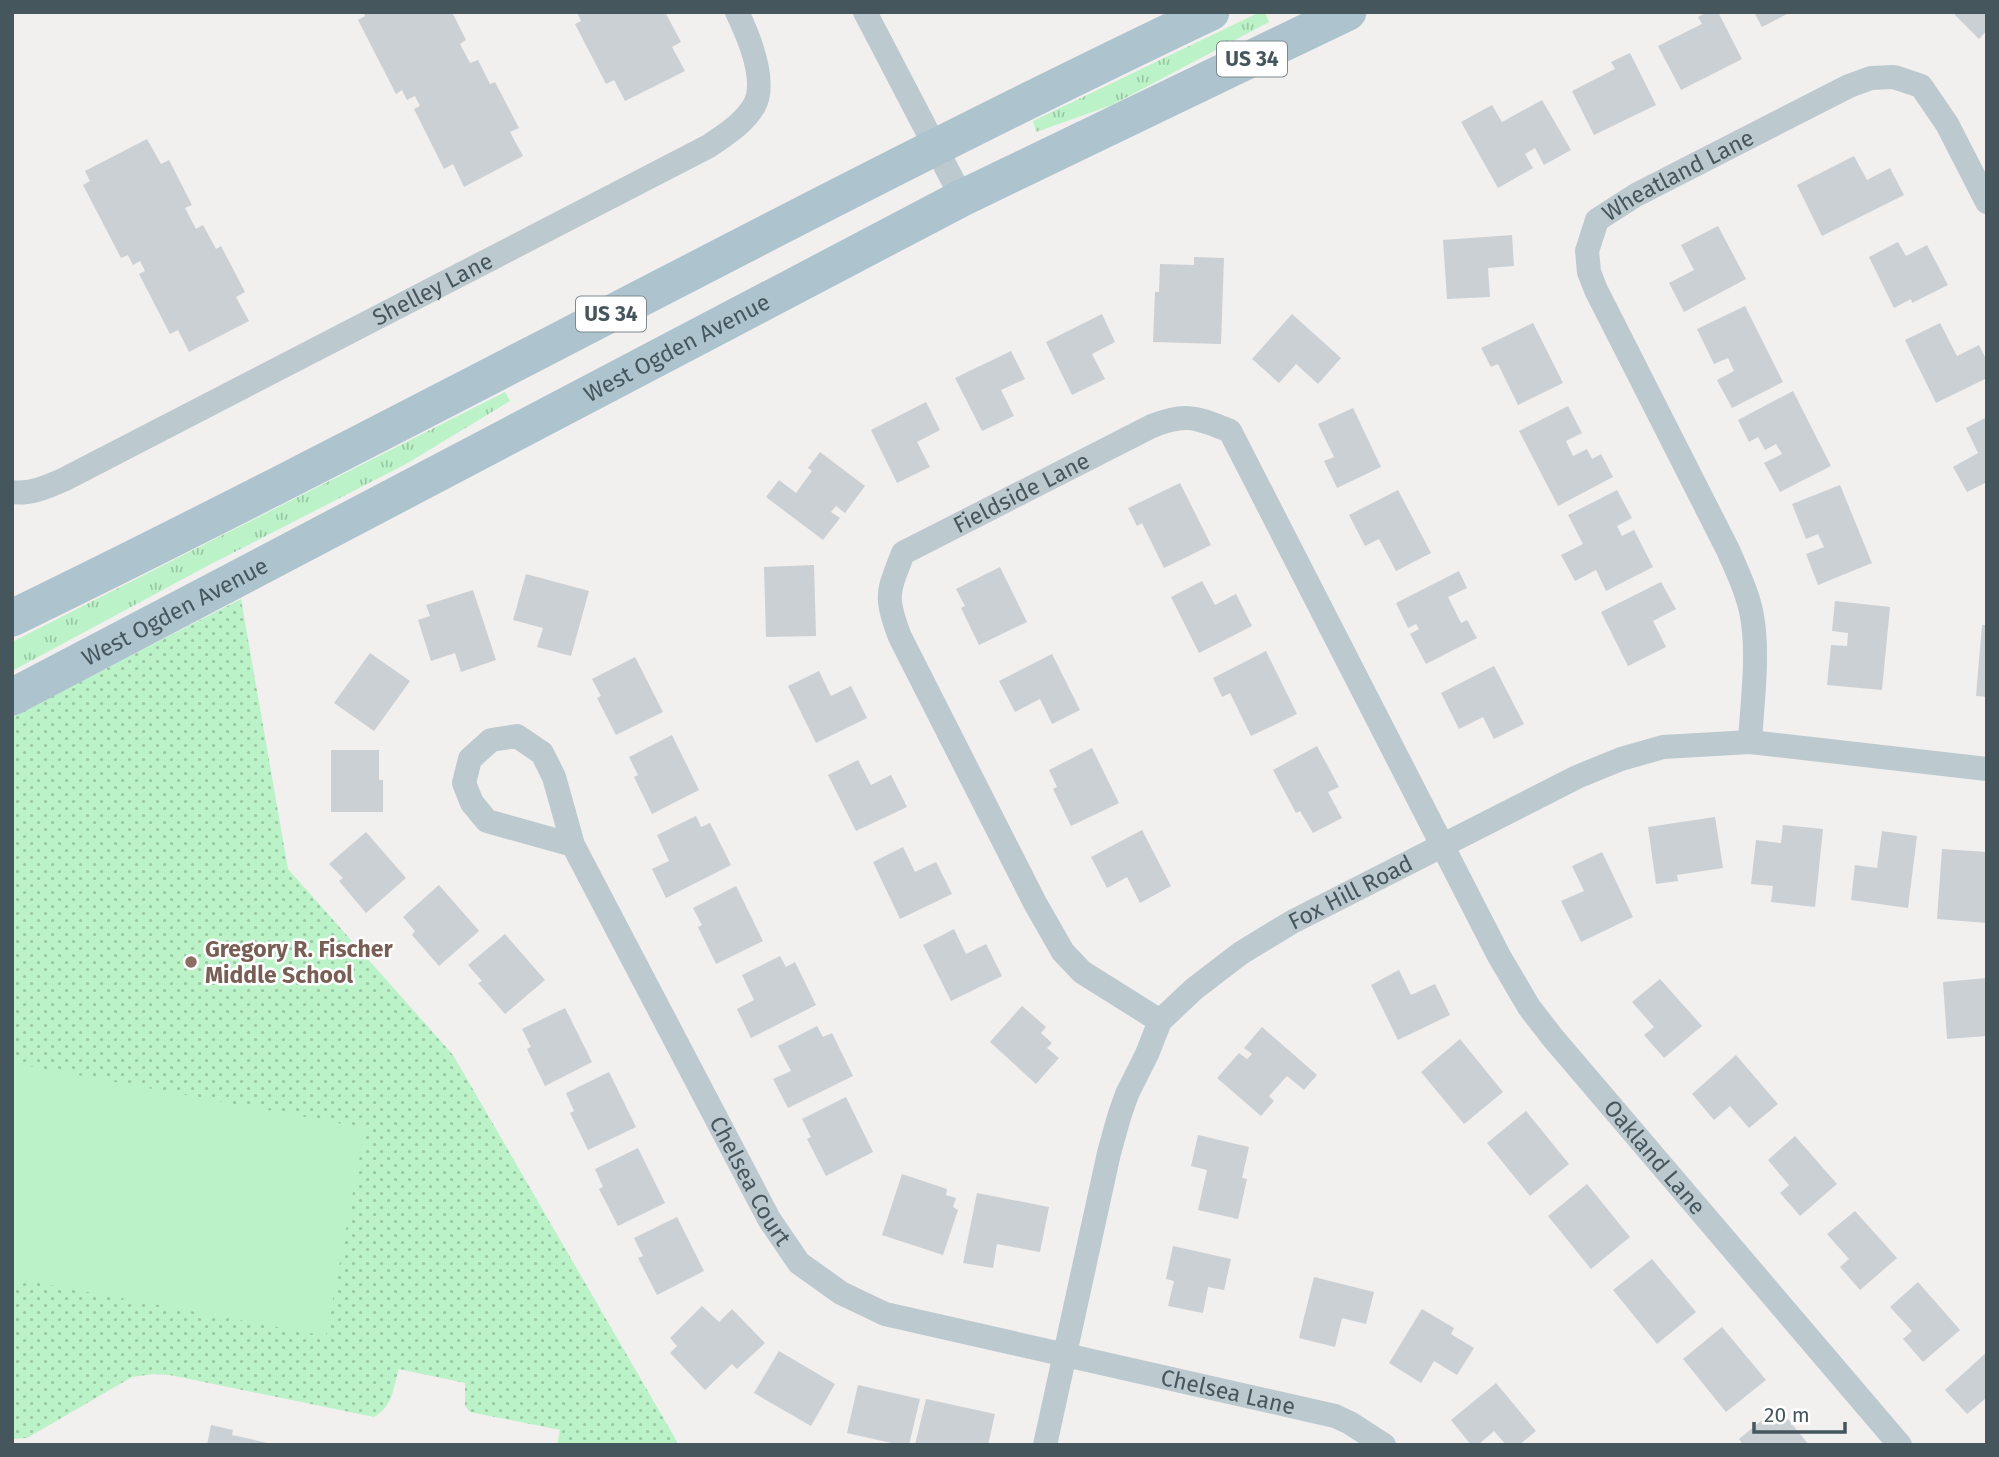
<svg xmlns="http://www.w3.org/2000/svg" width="1999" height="1457" viewBox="0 0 1999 1457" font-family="'Fira Sans',sans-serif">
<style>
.grass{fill:url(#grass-tufts)}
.park{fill:url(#park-dots)}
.garden{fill:#bbf2c7}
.building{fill:#cbd0d4}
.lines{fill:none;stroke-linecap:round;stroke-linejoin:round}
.minor{stroke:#bcc9cf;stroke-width:24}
.primary{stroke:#adc4cf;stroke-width:37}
.education-dot{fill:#8d6e63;stroke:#fff;stroke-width:2.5}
.labels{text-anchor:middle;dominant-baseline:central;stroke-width:5;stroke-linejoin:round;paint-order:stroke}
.shield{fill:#fff;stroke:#7e898e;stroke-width:2}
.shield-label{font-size:21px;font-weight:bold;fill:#46565d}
.street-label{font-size:23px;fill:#46565d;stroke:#fff}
.education-label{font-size:23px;font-weight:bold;fill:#785e54;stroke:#fff;text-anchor:start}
</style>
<defs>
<pattern id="grass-tufts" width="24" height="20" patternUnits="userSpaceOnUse" patternTransform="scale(1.75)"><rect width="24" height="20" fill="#bbf2c7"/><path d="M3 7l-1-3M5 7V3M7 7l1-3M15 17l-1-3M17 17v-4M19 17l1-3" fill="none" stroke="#9ac7a5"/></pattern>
<pattern id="park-dots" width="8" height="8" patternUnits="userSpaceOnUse" patternTransform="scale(1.75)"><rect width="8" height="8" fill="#bbf2c7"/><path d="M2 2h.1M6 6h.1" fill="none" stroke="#9ac7a5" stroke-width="1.8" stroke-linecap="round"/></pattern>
</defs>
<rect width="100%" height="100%" fill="#f2efef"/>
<!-- grass -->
<g class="grass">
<path d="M1260 12H1265L1269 22 1112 105 1036 132 1033 121Z"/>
<path d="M505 392 510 401 406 464 211 564 12 671V642Z"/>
</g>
<!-- park -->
<path class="park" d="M241 599 288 869 453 1055 679 1445H557L560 1430 470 1412 465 1406V1383L399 1369C392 1390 394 1405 374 1417L170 1375 153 1374 132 1377 27 1438 12 1439V717Z"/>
<!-- garden -->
<path class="garden" d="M12 1063 365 1128 326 1336 12 1278Z"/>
<!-- building -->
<g class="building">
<path d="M363 12H452L466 40 460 44 470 63 478 60 490 84 495 82 519 128 510 132 523 156 464 187 453 164 444 169 414 109 420 106 415 96 407 100 402 90 396 94 358 20 365 16Z"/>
<path d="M577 12H665L681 42 672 47 685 71 625 101 614 80 606 84 575 24 581 21Z"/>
<path d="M1707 12H1718L1742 59 1681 90 1658 46 1702 24 1698 17Z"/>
<path d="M1754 12H1791L1762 27Z"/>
<path d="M1952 12H1987V30L1979 39Z"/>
<path d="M1630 53 1656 105 1594 135 1572 91 1615 69 1611 62Z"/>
<path d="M1542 100 1571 150 1544 165 1535 148 1525 154 1533 168 1498 188 1461 122 1492 105 1502 122Z"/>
<path d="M147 139 161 164 169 160 192 205 185 208 196 229 203 225 216 249 221 246 245 292 236 297 249 321 189 352 178 330 170 334 139 274 145 271 140 261 133 265 128 255 121 258 83 185 90 181 85 171Z"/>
<path d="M1854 156 1867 180 1890 168 1904 195 1822 236 1797 185Z"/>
<path d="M1718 226 1746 279 1684 312 1669 283 1694 270 1681 245Z"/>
<path d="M1512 235 1514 266 1488 268 1490 297 1447 299 1443 240Z"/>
<path d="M1898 242 1906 256 1927 245 1948 285 1912 303 1911 299 1894 308 1869 257Z"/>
<path d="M1194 257 1224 258 1221 344 1153 342 1155 292H1159L1160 264 1194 265Z"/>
<path d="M1745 306 1783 382 1732 408 1717 380 1734 371 1728 358 1714 364 1697 329Z"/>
<path d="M1102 314 1115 342 1092 354 1105 379 1072 395 1046 342Z"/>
<path d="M1292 314 1341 358 1318 384 1296 364 1279 383 1252 359Z"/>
<path d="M1533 323 1563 383 1518 405 1498 364 1491 367 1481 348Z"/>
<path d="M1940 323 1957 356 1979 345 1987 361V378L1936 403 1905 340Z"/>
<path d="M1011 351 1025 379 1001 390 1014 416 982 431 955 378Z"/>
<path d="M1793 391 1831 466 1780 492 1764 463 1782 454 1776 444 1765 450 1758 437 1749 442 1738 420Z"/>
<path d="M926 402 940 430 917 442 930 467 897 483 871 430Z"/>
<path d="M1568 406 1582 433 1566 441 1573 456 1587 449 1592 459 1601 454 1613 477 1558 506 1519 431Z"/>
<path d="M1353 408 1381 467 1337 488 1324 461 1334 457 1318 424Z"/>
<path d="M1987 417V482L1967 492 1953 467 1978 453 1966 428Z"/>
<path d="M820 452 865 486 845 513 836 506 831 512 840 518 823 540 766 497 779 480 796 493 812 471 808 468Z"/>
<path d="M1180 483 1211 545 1164 568 1142 523 1137 526 1128 508Z"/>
<path d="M1840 485 1872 563 1818 585 1806 554 1824 547 1818 534 1806 539 1792 504Z"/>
<path d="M1398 490 1431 553 1396 571 1379 539 1365 546 1349 515Z"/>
<path d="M1617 490 1632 518 1617 526 1622 536 1634 530 1653 567 1606 591 1596 570 1575 581 1561 555 1583 544 1568 515Z"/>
<path d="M814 565 816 636 766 637 764 567Z"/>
<path d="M1000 567 1027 622 979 645 961 608 965 606 956 589Z"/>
<path d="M1459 571 1467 588 1448 597 1461 623 1467 620 1477 638 1426 664 1410 634 1419 629 1416 624 1408 628 1396 603Z"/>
<path d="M526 574 589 591 571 656 537 647 543 628 513 620Z"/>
<path d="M1202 581 1215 605 1236 594 1252 626 1199 653 1171 597Z"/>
<path d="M1661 582 1676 609 1653 621 1666 647 1628 666 1601 612Z"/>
<path d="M473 590 496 660 461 672 455 653 431 661 418 620 430 616 426 605Z"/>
<path d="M1835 601 1890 607 1882 690 1827 685 1831 645 1847 646 1848 633 1832 631Z"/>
<path d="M1982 625H1987V697L1976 696Z"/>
<path d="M1266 651 1297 714 1251 736 1230 693 1222 697 1213 678Z"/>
<path d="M370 653 410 681 374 731 334 703Z"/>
<path d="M1052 654 1080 710 1052 724 1040 699 1015 712 999 681Z"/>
<path d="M635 657 663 712 616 735 597 698 601 696 592 679Z"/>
<path d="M1494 666 1524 724 1494 739 1483 717 1459 729 1441 693Z"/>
<path d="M819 671 831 696 851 686 867 718 816 743 788 686Z"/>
<path d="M672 735 699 790 652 814 634 777 638 775 629 757Z"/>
<path d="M1317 746 1339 787 1328 792 1342 818 1313 833 1300 811 1296 813 1273 770Z"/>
<path d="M1092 748 1119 803 1071 826 1053 789 1057 787 1049 770Z"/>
<path d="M331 750H379V780H383V812H331Z"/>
<path d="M858 760 871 785 891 775 907 807 856 831 828 775Z"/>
<path d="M696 816 701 827 710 823 731 865 666 898 652 869 669 861 657 835Z"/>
<path d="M1715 817 1723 868 1677 875 1678 881 1656 884 1648 827Z"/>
<path d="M1783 825 1823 829 1815 907 1771 902 1773 886 1751 884 1756 840 1781 843Z"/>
<path d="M1142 830 1171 886 1140 903 1127 877 1107 888 1091 857Z"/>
<path d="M1882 831 1917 836 1908 908 1851 900 1855 865 1877 868Z"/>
<path d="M366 832 406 878 366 913 339 881 343 878 329 864Z"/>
<path d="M903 847 915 872 936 862 952 894 900 919 873 862Z"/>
<path d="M1942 849 1987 852V923L1937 919Z"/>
<path d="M1602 852 1633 917 1581 942 1561 901 1584 891 1572 866Z"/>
<path d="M439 885 479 931 439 966 412 935 415 931 403 917Z"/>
<path d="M736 886 763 941 716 964 698 927 702 925 693 908Z"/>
<path d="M954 929 966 954 986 944 1002 976 951 1001 923 945Z"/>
<path d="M505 934 545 980 505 1014 478 983 482 981 468 965Z"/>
<path d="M780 956 786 967 795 962 816 1005 751 1038 737 1009 754 1000 742 975Z"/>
<path d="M1399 970 1411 995 1435 984 1450 1015 1398 1040 1371 985Z"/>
<path d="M1987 978V1036L1947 1039 1943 982Z"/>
<path d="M1660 979 1702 1026 1664 1058 1644 1035 1654 1027 1632 1002Z"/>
<path d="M1022 1006 1046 1027 1041 1033 1052 1043 1047 1048 1059 1058 1036 1084 990 1042Z"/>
<path d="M565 1008 592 1062 545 1086 527 1049 531 1047 522 1029Z"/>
<path d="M817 1026 823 1037 832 1033 853 1076 788 1108 773 1079 791 1071 778 1046Z"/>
<path d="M1262 1027 1317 1075 1304 1090 1287 1076 1269 1096 1274 1101 1261 1116 1217 1078 1239 1053 1247 1059 1252 1054 1244 1048Z"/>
<path d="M1460 1039 1503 1092 1464 1124 1421 1072Z"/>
<path d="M1736 1055 1778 1104 1749 1128 1730 1106 1714 1120 1692 1094Z"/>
<path d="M609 1072 636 1127 588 1150 570 1113 574 1111 566 1093Z"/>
<path d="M846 1097 873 1152 826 1176 807 1139 811 1137 802 1119Z"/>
<path d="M1526 1111 1569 1164 1530 1196 1487 1143Z"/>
<path d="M1198 1135 1249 1147 1242 1178 1247 1179 1238 1219 1198 1210 1207 1170 1191 1166Z"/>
<path d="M1795 1136 1837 1184 1800 1216 1780 1193 1789 1185 1768 1160Z"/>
<path d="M638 1148 665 1203 618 1226 599 1189 603 1187 595 1169Z"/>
<path d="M902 1174 947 1189 946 1195 956 1198 953 1207 958 1210 943 1255 882 1235Z"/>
<path d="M1587 1184 1630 1237 1591 1269 1548 1216Z"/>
<path d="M977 1193 1049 1207 1040 1252 997 1244 993 1268 963 1263Z"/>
<path d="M1855 1211 1897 1258 1860 1290 1840 1267 1849 1259 1827 1234Z"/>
<path d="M677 1217 704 1271 657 1295 638 1258 643 1256 634 1238Z"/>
<path d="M1173 1246 1231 1259 1224 1290 1208 1287 1203 1313 1168 1306 1174 1281 1166 1279Z"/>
<path d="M1652 1259 1696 1312 1657 1344 1613 1290Z"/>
<path d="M1314 1277 1374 1292 1366 1324 1342 1318 1335 1347 1299 1338Z"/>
<path d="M1918 1282 1960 1330 1923 1362 1903 1339 1912 1331 1890 1307Z"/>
<path d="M702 1306 719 1322 732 1309 765 1343 737 1369 732 1364 705 1390 670 1353 677 1346 670 1338Z"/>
<path d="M1422 1309 1454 1328 1451 1334 1474 1348 1457 1375 1434 1361 1421 1383 1389 1363Z"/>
<path d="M1722 1327 1766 1380 1726 1412 1683 1359Z"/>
<path d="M779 1351 835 1384 811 1426 754 1393Z"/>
<path d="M1987 1352V1401L1985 1399 1967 1414 1945 1390Z"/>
<path d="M1496 1383 1536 1431 1519 1445H1506L1494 1431 1478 1445H1471L1451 1420Z"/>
<path d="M858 1385 920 1399 909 1445H900L847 1433Z"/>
<path d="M926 1399 995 1414 988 1445H915Z"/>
<path d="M1778 1407 1809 1445H1743L1739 1439Z"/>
<path d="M211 1425 233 1430 232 1435 277 1445H207Z"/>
</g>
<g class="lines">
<!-- minor -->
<g class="minor">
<path d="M865 12 962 198"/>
<path id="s1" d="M12 492C30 495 49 486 65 479L709 146C726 134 743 124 754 106 768 81 748 35 737 12"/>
<path id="s2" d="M1750 742C1752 704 1759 654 1752 616 1748 593 1737 571 1728 550L1596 290 1589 272 1587 251 1597 220 1636 195 1849 86 1871 78 1894 77 1921 86 1947 124 1987 202"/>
<path id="s3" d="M573 845 487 821 472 803 464 783 470 759 491 740 517 736 542 753 554 777 573 845 769 1219 799 1263 841 1293 885 1314 1335 1416 1350 1423 1384 1445"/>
<path id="s4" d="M1160 1021 1082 972 1063 952 1035 903 900 637C884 596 888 592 903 553L1152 426C1187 412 1197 418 1230 431L1499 956 1529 1007 1553 1038 1900 1445"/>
<path id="s5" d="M1045 1445 1109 1153 1119 1117 1127 1094 1147 1054 1160 1021 1194 989 1241 953 1292 922 1577 777 1621 759 1663 747 1750 742 1987 769"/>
</g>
<!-- primary -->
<g class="primary">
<path d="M12 618C415 422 807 204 1211 12"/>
<path id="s6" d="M12 697 962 198 1348 12"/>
</g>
</g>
<!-- markers -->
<circle class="education-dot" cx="191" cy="962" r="7"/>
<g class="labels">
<!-- shield labels -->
<g class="shield">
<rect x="1217" y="41.5" width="70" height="35" rx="5"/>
<rect x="576" y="296.5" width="70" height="35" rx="5"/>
</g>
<g class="shield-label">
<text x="1252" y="59">US 34</text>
<text x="611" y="314">US 34</text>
</g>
<!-- street labels -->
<g class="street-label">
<text stroke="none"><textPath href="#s2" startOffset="654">Wheatland Lane</textPath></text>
<text stroke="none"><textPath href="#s1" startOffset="469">Shelley Lane</textPath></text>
<text stroke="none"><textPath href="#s6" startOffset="751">West Ogden Avenue</textPath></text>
<text stroke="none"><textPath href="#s4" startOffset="695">Fieldside Lane</textPath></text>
<text stroke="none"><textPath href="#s6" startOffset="184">West Ogden Avenue</textPath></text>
<text stroke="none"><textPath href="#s5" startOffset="672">Fox Hill Road</textPath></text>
<text stroke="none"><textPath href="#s4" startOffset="1768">Oakland Lane</textPath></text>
<text stroke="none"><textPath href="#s3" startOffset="721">Chelsea Court</textPath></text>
<text stroke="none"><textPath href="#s3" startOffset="1269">Chelsea Lane</textPath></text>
</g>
<!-- education labels -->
<g class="education-label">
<text x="205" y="949">Gregory R. Fischer<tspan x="205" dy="26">Middle School</tspan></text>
</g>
</g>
<!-- border -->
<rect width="1999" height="1457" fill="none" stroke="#46565d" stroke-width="28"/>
<!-- scale -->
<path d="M1754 1422v10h91v-10" fill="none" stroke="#46565d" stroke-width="3.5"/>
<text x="1764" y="1422" font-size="21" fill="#46565d" stroke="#ffffff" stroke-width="5" paint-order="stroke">20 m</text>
</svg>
